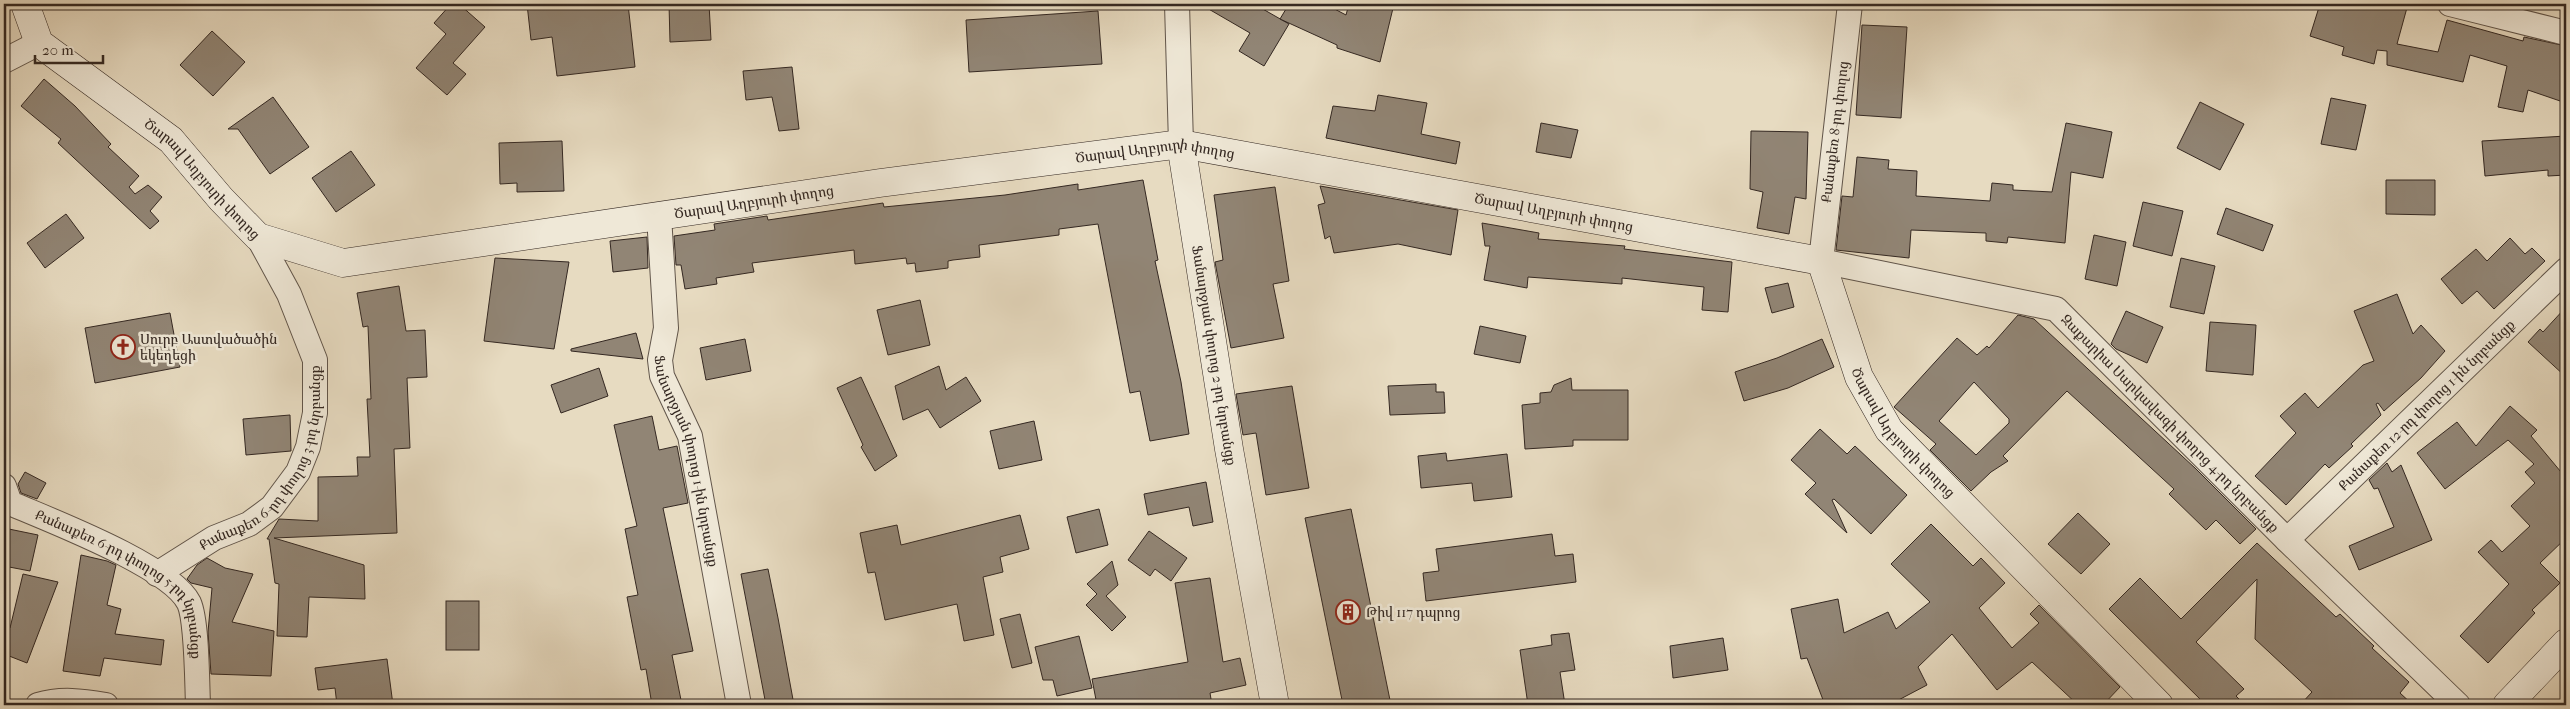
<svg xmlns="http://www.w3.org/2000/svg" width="2570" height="709" viewBox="0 0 2570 709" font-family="'IM FELL French Canon','Noto Serif Armenian',serif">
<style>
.building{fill:#918575;stroke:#342822;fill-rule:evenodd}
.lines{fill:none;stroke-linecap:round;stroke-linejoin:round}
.street-casing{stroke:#61554a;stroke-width:26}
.secondary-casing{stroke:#342822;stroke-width:29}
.street{stroke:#efe8d7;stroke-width:24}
.secondary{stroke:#efe8d7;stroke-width:28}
.labels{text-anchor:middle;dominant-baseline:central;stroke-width:5;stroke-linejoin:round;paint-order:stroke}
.street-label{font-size:14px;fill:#342822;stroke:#efe8d7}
.poi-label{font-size:14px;fill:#342822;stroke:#efe8d7;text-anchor:start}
</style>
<rect width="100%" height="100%" fill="#e7dbc1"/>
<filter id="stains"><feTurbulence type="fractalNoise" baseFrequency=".004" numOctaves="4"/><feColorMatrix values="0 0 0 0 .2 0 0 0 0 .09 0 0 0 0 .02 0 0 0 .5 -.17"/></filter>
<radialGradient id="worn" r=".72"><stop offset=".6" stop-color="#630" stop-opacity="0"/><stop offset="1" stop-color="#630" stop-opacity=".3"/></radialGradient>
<!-- building -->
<g class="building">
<path d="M451 4H459L485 27 453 63 466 74 447 95 416 68 446 34 434 23Z"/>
<path d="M527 4H628L635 67 557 76 552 37 531 40Z"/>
<path d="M669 4H709L711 40 670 42Z"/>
<path d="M1200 4H1254L1289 24 1264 66 1239 51 1250 33Z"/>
<path d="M1289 4H1325L1346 15 1349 4H1394L1380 62 1337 48V45L1280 19Z"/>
<path d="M2320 4H2408L2397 44 2438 52 2447 20 2523 41 2524 37 2566 46V103L2528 90 2523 112 2498 107 2507 66 2470 55 2463 82 2387 65V51L2377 50 2374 64 2342 55 2344 47 2310 36Z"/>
<path d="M1098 11 1102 64 969 72 966 20Z"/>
<path d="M1862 25 1907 27 1901 118 1856 115Z"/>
<path d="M212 31 245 62 213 96 180 65Z"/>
<path d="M792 67 799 129 779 131 772 97 746 100 743 71Z"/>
<path d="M44 79 75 106 111 144 108 147 139 176 129 187 135 194 148 185 162 197 150 211 159 221 150 229 58 143 61 139 21 106Z"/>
<path d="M1378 95 1427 103 1421 134 1460 142 1456 164 1326 138 1333 106 1375 111Z"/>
<path d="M273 97 309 147 270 174 238 129H228Z"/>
<path d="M2331 98 2366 105 2356 150 2321 144Z"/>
<path d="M2200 102 2244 124 2220 170 2177 148Z"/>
<path d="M1541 123 1578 130 1571 158 1536 152Z"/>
<path d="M2066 123 2112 132 2103 178 2071 172 2065 243 2008 237 2007 243 1986 241V233L1911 230 1909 258 1836 250 1842 196 1853 197 1857 157 1889 160 1888 169 1917 171 1916 196 1990 201 1992 183 2013 185V190L2052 192Z"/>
<path d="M1751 131 1808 132 1806 199 1795 197 1789 234 1757 228 1763 192 1750 189Z"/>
<path d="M2566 136V175L2548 176V170L2485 176 2482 141Z"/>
<path d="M562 141 564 191 517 192V183L500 184 499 143Z"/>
<path d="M351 151 375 185 336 212 312 178Z"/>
<path d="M1143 180 1158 260 1155 261 1181 382 1189 434 1150 441 1140 391 1130 393 1098 224 1059 229V235L979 245 980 257 953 260 948 261V268L916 272 915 263 907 264 906 258 855 264 854 250 752 263 754 272 716 278 717 284 685 289 681 265H676L674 236 715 230 714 224 767 216 768 220 883 203 884 207 1005 195 1078 184V190Z"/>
<path d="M2386 180H2435V215L2386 214Z"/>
<path d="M1320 186 1458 210 1451 255 1398 244 1334 253 1330 236 1325 239 1318 205 1325 203Z"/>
<path d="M1275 187 1289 281 1273 284 1284 338 1231 348 1215 262 1223 260 1214 195Z"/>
<path d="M2143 202 2183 211 2172 256 2133 246Z"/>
<path d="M2226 208 2273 225 2263 251 2217 234Z"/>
<path d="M66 214 84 238 45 268 27 243Z"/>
<path d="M1482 223 1539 233 1538 239 1625 246 1624 249 1732 262 1728 312 1702 310 1704 287 1622 278V284L1528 277 1527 288 1484 280 1490 246H1485Z"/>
<path d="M2094 235 2126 242 2117 286 2085 279Z"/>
<path d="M647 237 648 268 613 272 610 241Z"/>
<path d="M2510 238 2525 254 2532 248 2545 261 2494 309 2477 291 2462 304 2441 279 2476 249 2487 261Z"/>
<path d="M495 258 569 262 554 349 484 341Z"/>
<path d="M2181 258 2215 266 2204 314 2170 307Z"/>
<path d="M1788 283 1794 307 1772 313 1765 288Z"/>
<path d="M399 286 406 331 425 330 427 377 407 378 410 448 394 449 397 533 274 538 364 565 365 599 309 597 307 637 277 636 279 584 275 583 269 539H267L279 519 318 521V477L358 476 357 457H370L367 399H371L368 326 363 327 357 293Z"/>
<path d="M2397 294 2413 334 2421 325 2445 351 2421 378 2384 411 2378 403 2376 404 2381 415 2351 444 2353 446 2329 468 2325 464 2286 505 2255 476 2296 433 2280 416 2305 393 2318 408 2363 365 2374 361 2354 311Z"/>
<path d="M920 300 930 345 888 355 877 310Z"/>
<path d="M2566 307V377L2528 342 2540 329 2543 332Z"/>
<path d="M2126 311 2163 327 2147 363 2116 349 2111 344Z"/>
<path d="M170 313 180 367 95 383 85 328Z"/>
<path d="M2018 315 2034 319 2195 468 2256 529 2240 544 2216 520 2206 530 2169 494 2174 489 2067 391 2003 456 2008 461 1991 472 1971 491 1930 450 1936 444 1894 407 1957 338 1977 355 1987 346 1989 348ZM1974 382 2009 419V423L1976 455 1939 421Z"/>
<path d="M2210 322 2256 325 2253 375 2206 371Z"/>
<path d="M1480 326 1526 336 1520 363 1474 354Z"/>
<path d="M636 333 643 359 571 351V349Z"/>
<path d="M745 339 751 371 706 380 700 348Z"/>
<path d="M1822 339 1834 367 1788 388 1744 401 1735 372 1777 358Z"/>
<path d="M939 366 946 390 966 377 981 401 940 428 928 409 903 420 895 386Z"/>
<path d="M599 368 608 396 561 413 551 385Z"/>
<path d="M861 377 897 456 875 471 861 447 863 445 837 388Z"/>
<path d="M1571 378 1572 390H1628V440H1573V446L1525 449 1522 405 1540 403V393L1551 392 1554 385Z"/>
<path d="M1436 384V392H1444L1445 413 1390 415 1388 386Z"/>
<path d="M1292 386 1309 488 1266 495 1256 433 1243 435 1236 394Z"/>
<path d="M2510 406 2537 430 2531 436 2566 478V538L2540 563 2560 583 2532 610 2535 613 2488 663 2460 636 2509 584 2478 552 2491 540 2502 552 2530 526 2511 506 2535 483 2525 472 2534 464 2508 440 2445 489 2417 453 2457 422 2476 446Z"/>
<path d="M290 415 291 451 246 455 243 419Z"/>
<path d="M652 416 659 450 677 446 688 503 663 508 693 651 672 655 682 705H652L646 669 641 670 627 597 638 595 625 529 637 526 614 425Z"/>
<path d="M1034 421 1042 460 999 469 990 431Z"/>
<path d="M1820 429 1847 454 1855 446 1907 495 1871 534 1834 499 1832 500 1847 533 1805 494 1816 483 1791 460Z"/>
<path d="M1446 453 1447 461 1507 454 1512 497 1474 501 1472 483 1421 488 1418 456Z"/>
<path d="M2387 463 2392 472 2401 465 2432 540 2359 570 2349 546 2394 527 2378 488 2374 489 2369 480Z"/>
<path d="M25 472 46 483 37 499 21 493 18 484Z"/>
<path d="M1206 482 1213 522 1193 526 1189 507 1148 515 1144 494Z"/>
<path d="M1099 509 1108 545 1076 553 1067 517Z"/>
<path d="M1351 509 1391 705H1343L1305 518Z"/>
<path d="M2078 513 2110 544 2081 574 2048 544Z"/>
<path d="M1020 515 1029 549 1000 557 1003 572 983 577 994 635 964 641 957 604 885 620 875 572 868 573 860 533 897 525 901 545Z"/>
<path d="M1931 524 1973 566 1981 558 2005 583 1979 608 2012 648 2039 623 2030 614 2039 605 2120 687 2103 705H2078L2032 662 1997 690 1952 634 1918 667 1927 685 1889 705H1825L1807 658 1801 659 1791 609 1838 599 1844 633 1888 612 1896 629 1930 602 1891 564Z"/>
<path d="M4 528 38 535 30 571 4 566Z"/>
<path d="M1149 531 1187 558 1171 581 1155 569 1150 576 1128 560Z"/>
<path d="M1552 534 1555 556 1573 554 1576 582 1426 601 1423 573 1439 571 1436 549Z"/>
<path d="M2257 543 2336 617 2340 614 2374 646 2372 648 2409 682 2400 693 2413 705H2300L2312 692 2255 639 2257 579 2196 642 2244 689 2236 696 2245 705H2206L2109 609 2140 578 2181 619Z"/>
<path d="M81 555 107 561 116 565 107 605 121 609 115 634 164 640 161 665 104 658 100 676 63 671Z"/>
<path d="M207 558 225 568 253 574 232 622 274 631 271 676 211 674 208 632 212 588 191 583 187 579 197 565Z"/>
<path d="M1112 561 1118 585 1106 596 1126 617 1112 631 1086 605 1097 594 1087 584Z"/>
<path d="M768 569 778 618 794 705H766L741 574Z"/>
<path d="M23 574 58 582 27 663 4 654V626L10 628Z"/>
<path d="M1210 578 1223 662 1240 658 1246 685 1210 693 1212 705H1097L1092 679 1188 662 1175 583Z"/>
<rect x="446" y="601" width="33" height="49"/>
<path d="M1020 614 1032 663 1012 668 1000 619Z"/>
<path d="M1569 633 1575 670 1560 672 1565 705H1528L1520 650 1552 645 1551 635Z"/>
<path d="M1079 636 1092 688 1057 696 1053 680H1043L1035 647Z"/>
<path d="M1723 638 1728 670 1673 678 1670 646Z"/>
<path d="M387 659 393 705H337L335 688 318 690 315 668Z"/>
</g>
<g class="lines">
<defs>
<g id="street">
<path d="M1177 4 1181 144"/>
<path id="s1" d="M1850 4 1821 261 2056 309 2287 540 2458 705"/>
<path d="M2450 4 2566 33"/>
<path d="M4 61 39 43"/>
<path id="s2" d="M659 216 666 328 660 360 662 376 690 436 739 705"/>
<path id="s3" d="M4 486 10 503C49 520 171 566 189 603 197 621 197 682 198 705"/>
<path id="s4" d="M2287 540 2566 270"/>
<path id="s5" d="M157 574 214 538 249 524 272 507 298 472 308 447 315 413V360L289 294 258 237"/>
<path d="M38 705C61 698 82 701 106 705"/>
</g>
<g id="secondary">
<path id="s6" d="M25 4 39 43 171 140 221 199 258 237 343 263 880 183 1181 144 1821 261 1859 377 1889 430 2159 705"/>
<path id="s7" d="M1181 144 1229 449 1275 705"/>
<path d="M2507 705 2566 643"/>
</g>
</defs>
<!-- street casing -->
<use href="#street" class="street-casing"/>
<!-- secondary casing -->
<use href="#secondary" class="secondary-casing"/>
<!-- street -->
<use href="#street" class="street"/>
<!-- secondary -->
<use href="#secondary" class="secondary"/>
</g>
<!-- icons -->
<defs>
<symbol id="church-ring" viewBox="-11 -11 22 22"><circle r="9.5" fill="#efe8d7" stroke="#8f2418" stroke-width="1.5"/><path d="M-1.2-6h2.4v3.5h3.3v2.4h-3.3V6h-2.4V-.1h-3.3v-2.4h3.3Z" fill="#8f2418"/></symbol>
<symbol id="building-ring" viewBox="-11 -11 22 22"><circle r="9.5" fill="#efe8d7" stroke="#8f2418" stroke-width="1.5"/><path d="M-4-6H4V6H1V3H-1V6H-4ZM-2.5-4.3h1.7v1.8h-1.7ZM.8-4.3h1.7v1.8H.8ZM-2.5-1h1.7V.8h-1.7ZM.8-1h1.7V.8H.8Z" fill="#8f2418"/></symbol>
</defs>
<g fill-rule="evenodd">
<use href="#church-ring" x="109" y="333" width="28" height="28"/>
<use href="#building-ring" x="1334" y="598" width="28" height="28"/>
</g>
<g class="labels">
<!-- street labels -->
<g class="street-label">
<text transform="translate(1835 132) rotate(-83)">Քանաքեռ 8-րդ փողոց</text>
<text stroke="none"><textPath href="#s6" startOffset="1245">Ծարավ Աղբյուրի փողոց</textPath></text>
<text stroke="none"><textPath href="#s6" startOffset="255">Ծարավ Աղբյուրի փողոց</textPath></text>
<text stroke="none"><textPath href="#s6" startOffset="840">Ծարավ Աղբյուրի փողոց</textPath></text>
<text stroke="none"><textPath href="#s6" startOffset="1650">Ծարավ Աղբյուրի փողոց</textPath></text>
<text stroke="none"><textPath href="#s7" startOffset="214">Ֆանարջյան փողոց 2-րդ նրբանցք</textPath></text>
<text stroke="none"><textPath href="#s4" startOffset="194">Քանաքեռ 12-րդ փողոց 1-ին նրբանցք</textPath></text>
<text stroke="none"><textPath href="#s1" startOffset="660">Զաքարիա Սարկավագի փողոց 4-րդ նրբանցք</textPath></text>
<text stroke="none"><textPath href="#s6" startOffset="2115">Ծարավ Աղբյուրի փողոց</textPath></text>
<text stroke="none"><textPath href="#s5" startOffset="169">Քանաքեռ 6-րդ փողոց 3-րդ նրբանցք</textPath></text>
<text stroke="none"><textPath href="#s2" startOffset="250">Ֆանարջյան փողոց 1-ին նրբանցք</textPath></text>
<text stroke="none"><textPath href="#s3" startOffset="164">Քանաքեռ 6-րդ փողոց 5-րդ նրբանցք</textPath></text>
</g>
<!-- poi labels -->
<g class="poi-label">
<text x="140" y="339">Սուրբ Աստվածածին<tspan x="140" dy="16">եկեղեցի</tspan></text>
<text x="1366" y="612">Թիվ 117 դպրոց</text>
</g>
</g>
<!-- margin -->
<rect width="2570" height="709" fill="none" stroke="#e7dbc1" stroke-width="20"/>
<rect x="5" y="5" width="2560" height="699" fill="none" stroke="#342822" stroke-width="2.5"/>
<rect x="10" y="10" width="2550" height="689" fill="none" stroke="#342822"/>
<!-- scale -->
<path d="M35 55v8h68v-8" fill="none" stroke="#342822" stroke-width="2.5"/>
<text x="42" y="55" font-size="15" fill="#342822" stroke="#efe8d7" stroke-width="4" paint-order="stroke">20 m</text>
<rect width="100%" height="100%" filter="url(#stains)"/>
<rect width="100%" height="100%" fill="url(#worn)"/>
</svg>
